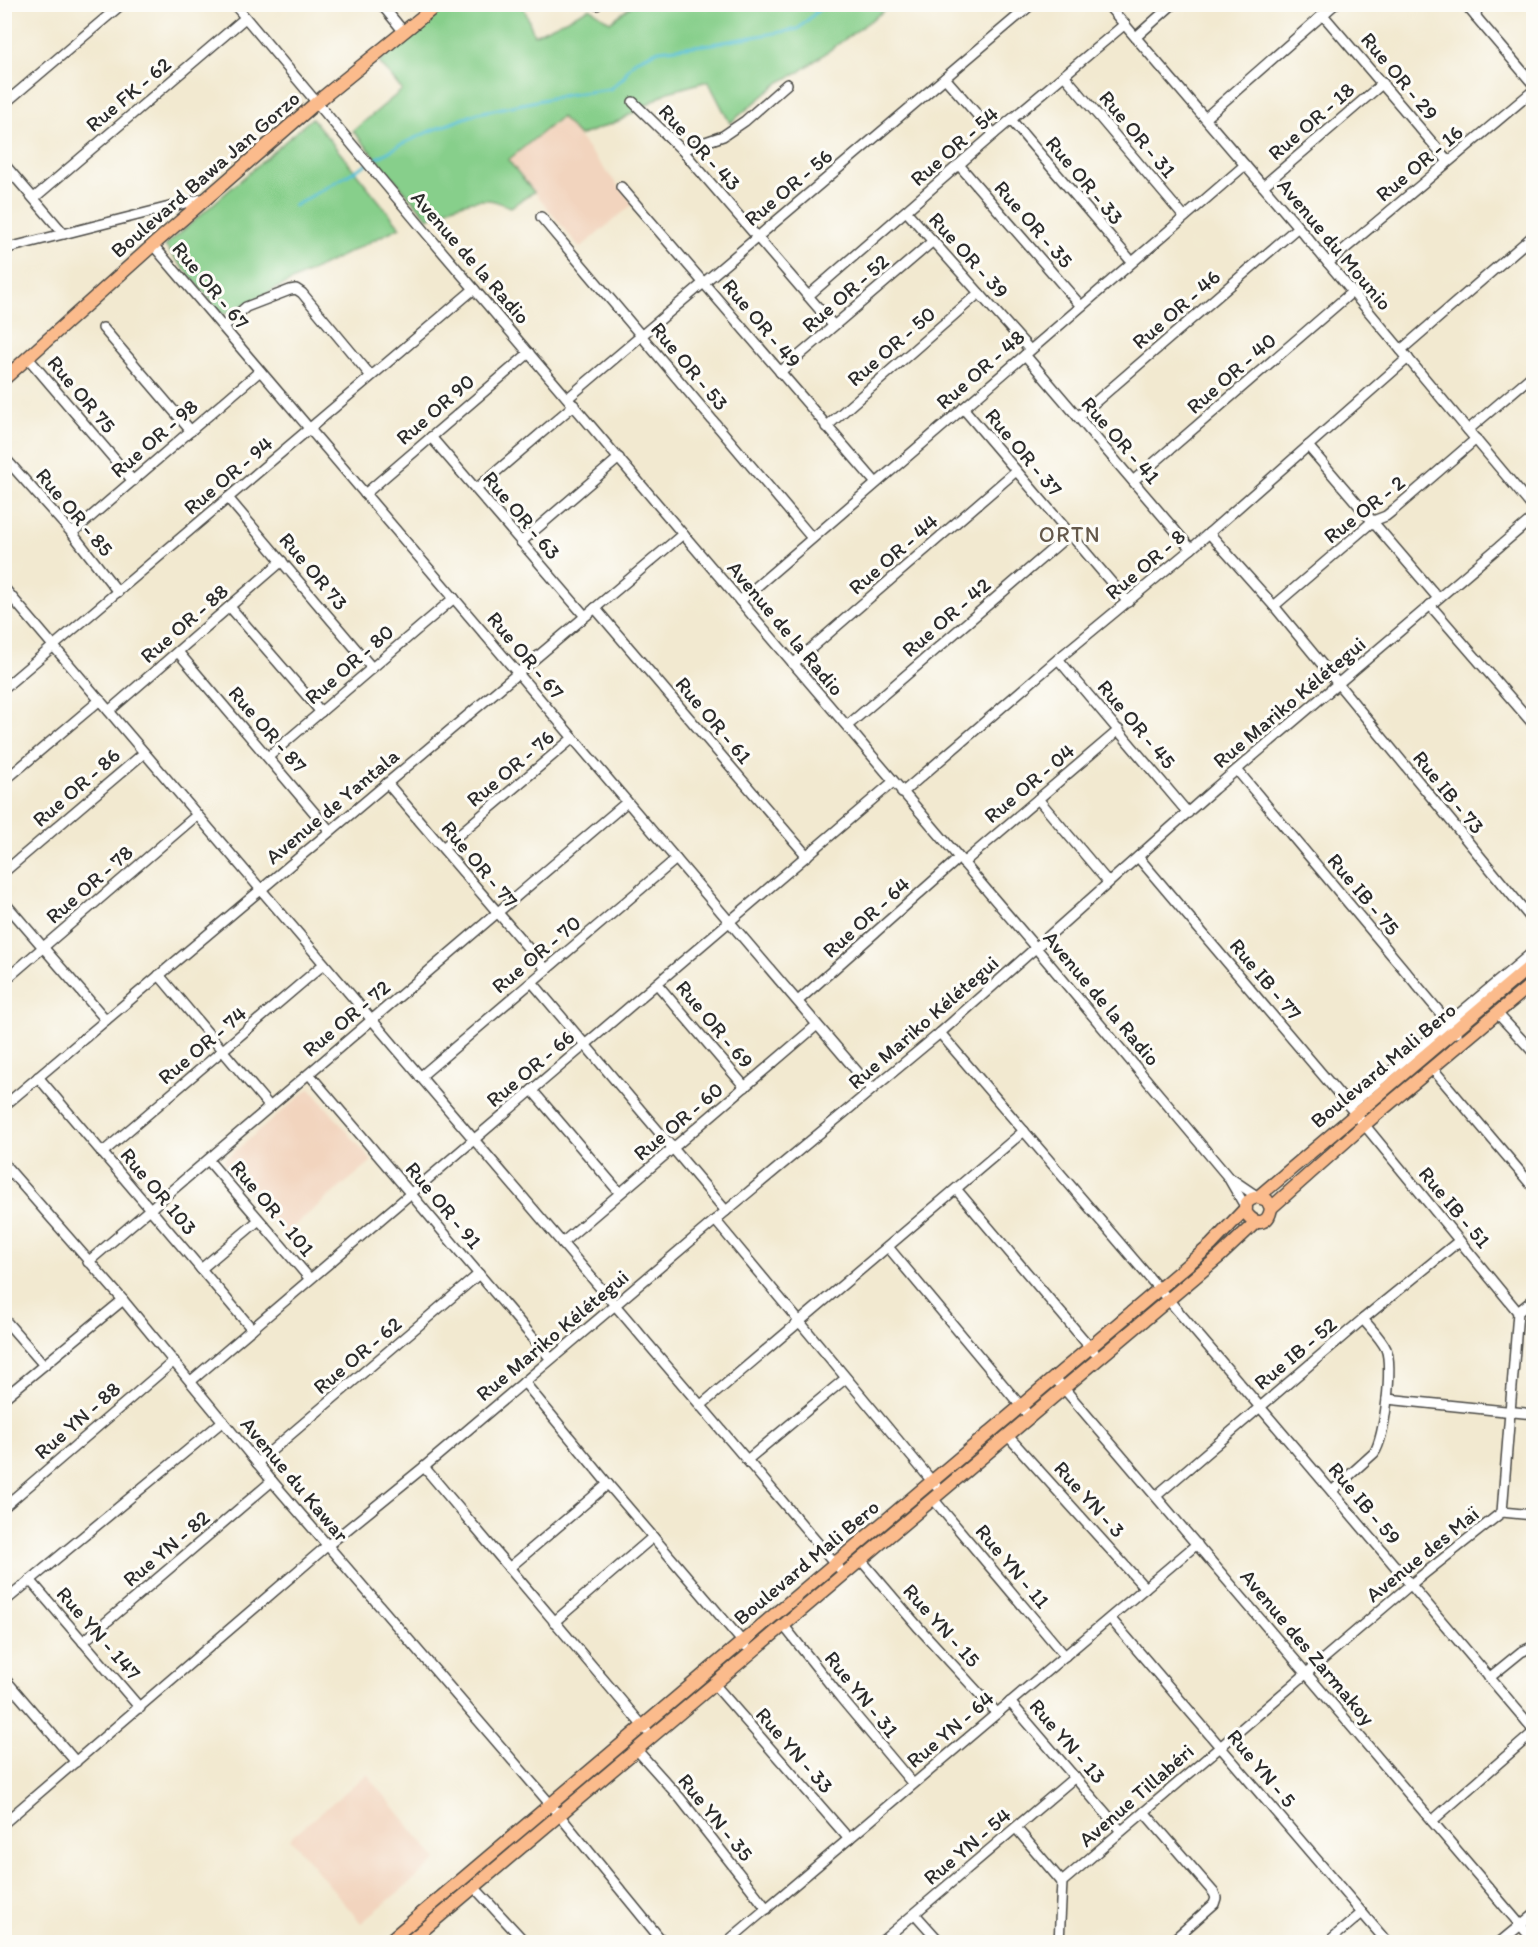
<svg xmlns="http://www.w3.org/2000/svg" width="1538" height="1947" viewBox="0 0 1538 1947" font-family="Itim,sans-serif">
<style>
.built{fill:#f2d4be}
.green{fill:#87cf8b;stroke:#597d5b;stroke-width:1.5}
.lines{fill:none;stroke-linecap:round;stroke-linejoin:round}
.stream{stroke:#5ac1d8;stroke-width:3}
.minor-casing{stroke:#494844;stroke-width:12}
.major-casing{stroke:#494844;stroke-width:15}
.minor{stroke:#fff;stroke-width:9}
.major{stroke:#fbbb8c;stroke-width:12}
.labels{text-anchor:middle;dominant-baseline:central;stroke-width:6;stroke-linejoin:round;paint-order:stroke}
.street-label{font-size:21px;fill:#2b2b2b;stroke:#fdfcf7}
.neighbourhood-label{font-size:22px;letter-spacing:1.5px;fill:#64584a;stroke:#fdfcf7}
</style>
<rect width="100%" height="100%" fill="#fdfcf7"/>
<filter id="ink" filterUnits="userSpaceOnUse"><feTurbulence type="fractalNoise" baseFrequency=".0167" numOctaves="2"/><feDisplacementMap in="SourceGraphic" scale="12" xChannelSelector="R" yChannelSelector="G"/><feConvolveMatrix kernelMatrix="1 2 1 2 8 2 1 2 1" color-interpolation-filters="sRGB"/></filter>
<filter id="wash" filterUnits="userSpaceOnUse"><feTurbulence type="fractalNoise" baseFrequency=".008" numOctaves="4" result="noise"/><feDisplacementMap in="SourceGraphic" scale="24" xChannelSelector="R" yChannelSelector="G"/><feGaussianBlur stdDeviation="1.35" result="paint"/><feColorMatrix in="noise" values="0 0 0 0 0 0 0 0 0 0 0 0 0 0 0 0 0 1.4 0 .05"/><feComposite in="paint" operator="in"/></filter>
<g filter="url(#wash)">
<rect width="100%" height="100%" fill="#f2e9d0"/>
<!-- built -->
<g class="built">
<path d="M562 117 633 204 580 248 508 160Z"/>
<path d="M310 1088 372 1161 284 1234 223 1161Z"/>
<path d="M367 1774 437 1860 361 1923 290 1838Z"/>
</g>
<!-- green -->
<g class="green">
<path d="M449 5H523L534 35 590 8 610 22 633 5H892L798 73 780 82 730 123 708 81 668 92 621 120 579 136 561 117 508 160 534 192 511 207C504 205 495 200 488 200 467 199 446 209 428 218L353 131 402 90 379 62Z"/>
<path d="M312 118 400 227 223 315 165 246Z"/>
</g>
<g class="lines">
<!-- stream -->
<path class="stream" d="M294 206 400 145 428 132 478 113 566 95 610 89 624 77 628 69 636 60 659 50 712 44 798 29 825 4"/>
</g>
</g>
<g filter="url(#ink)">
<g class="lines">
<defs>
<g id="minor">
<path d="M234 4 428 235 1036 948 1228 1177 1246 1208"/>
<path d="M381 4 404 32"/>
<path d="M597 4V5"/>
<path d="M1107 4 1298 227 1534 509"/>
<path d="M1465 4 1534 85"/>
<path d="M1323 15 1448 161"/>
<path d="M1476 17 1477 4"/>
<path d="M1136 37 1173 4"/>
<path d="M1064 75 1184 217"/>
<path d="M945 78 994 134"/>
<path d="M633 102 682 150 833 325"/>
<path d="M4 104 122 4"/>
<path d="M1205 118 1335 4"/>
<path d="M1011 120 1132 262"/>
<path d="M682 150 723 136 745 121 787 84"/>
<path d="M4 164 64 234"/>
<path d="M959 165 1081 306"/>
<path d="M1263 186 1383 83"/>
<path d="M621 187 876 483"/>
<path d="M34 198 245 18"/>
<path d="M906 211 1030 350"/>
<path d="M541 217 812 538"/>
<path d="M153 245 872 1089"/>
<path d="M4 249 205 198"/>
<path d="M1328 263 1534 90"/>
<path d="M808 296 994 134 1125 24"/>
<path d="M223 327 246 307 290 290 296 289 302 293 371 376"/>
<path d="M103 328 191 431"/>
<path d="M1401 350 1534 235"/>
<path d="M1025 355 1191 549"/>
<path d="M28 358 133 481"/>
<path d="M780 372 933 241"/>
<path d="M568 398 1032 4"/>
<path d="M963 408 1128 602"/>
<path d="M1078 417 1298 227"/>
<path d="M826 427 979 293"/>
<path d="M1468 430 1534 374"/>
<path d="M431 437 585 616"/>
<path d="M1308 446 1438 598"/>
<path d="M4 457 72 533 118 592"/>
<path d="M1133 481 1352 292"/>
<path d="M476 489 574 405"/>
<path d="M365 494 529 353"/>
<path d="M228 498 372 668"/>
<path d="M72 533 260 371"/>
<path d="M1209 533 1274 606 1534 922"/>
<path d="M521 542 619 458"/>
<path d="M4 588 839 1568"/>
<path d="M740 601 1245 165"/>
<path d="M1430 605 1534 725"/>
<path d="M1274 606 1373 521 1386 516 1396 508 1476 439"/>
<path d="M230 607 321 712"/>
<path d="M595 608 807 856"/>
<path d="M178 652 330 831"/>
<path d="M1058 659 1188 813"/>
<path d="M793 664 1016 471"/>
<path d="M4 688 474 289"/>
<path d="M109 711 282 561"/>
<path d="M847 726 1070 534"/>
<path d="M268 757 454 598"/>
<path d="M1237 770 1457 1033"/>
<path d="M4 781 100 700"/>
<path d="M387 783 546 969"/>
<path d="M902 793 1058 659 1191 549 1408 358"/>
<path d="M1038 799 1108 882"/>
<path d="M443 848 573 738"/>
<path d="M1138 857 1349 1106 1518 1312"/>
<path d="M963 863 1119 730"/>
<path d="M4 872 144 753"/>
<path d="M4 902 106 1020"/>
<path d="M159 975 270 1107"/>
<path d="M4 981 197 815"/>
<path d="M532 982 726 1211"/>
<path d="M657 984 745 1087"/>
<path d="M798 1001 958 859"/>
<path d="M1497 1013 1534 1053"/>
<path d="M940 1033 1260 1407 1534 1730"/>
<path d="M1432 1068 1534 1188"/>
<path d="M309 1074 551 1359"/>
<path d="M38 1077 252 1329"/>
<path d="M420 1077 676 859"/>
<path d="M532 1090 620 1193"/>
<path d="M4 1106 683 534"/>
<path d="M1349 1106 1534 951"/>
<path d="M102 1153 324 964"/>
<path d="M208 1160 310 1279"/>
<path d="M4 1164 123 1300 272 1481 551 1805 663 1942"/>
<path d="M1230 1178 1258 1197"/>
<path d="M956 1189 1094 1352"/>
<path d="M715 1220 936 1486"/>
<path d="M562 1243 817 1025"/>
<path d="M888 1247 1030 1417"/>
<path d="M88 1262 627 802"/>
<path d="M201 1269 259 1220"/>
<path d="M4 1319 44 1365"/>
<path d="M1055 1378 1534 1941"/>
<path d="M191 1381 893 782"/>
<path d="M524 1382 608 1484 746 1646"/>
<path d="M4 1398 123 1300"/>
<path d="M1387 1399 1534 1414"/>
<path d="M700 1406 1024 1131"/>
<path d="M1008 1436 1145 1588"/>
<path d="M747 1460 846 1378"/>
<path d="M257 1463 479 1274"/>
<path d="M424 1467 647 1731"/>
<path d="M1332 1491 1374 1453C1385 1438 1393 1365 1386 1349 1381 1338 1370 1328 1363 1319"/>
<path d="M1156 1496 1363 1319 1459 1241"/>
<path d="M934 1500 1065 1656"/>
<path d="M4 1507 174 1361"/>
<path d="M1502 1512 1534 1515"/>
<path d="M861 1560 919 1628 997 1713"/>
<path d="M509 1568 608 1484"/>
<path d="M30 1580 140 1708"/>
<path d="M4 1602 223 1421"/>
<path d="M1110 1618 1387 1942"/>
<path d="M554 1622 653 1537"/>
<path d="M784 1626 841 1698 913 1784"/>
<path d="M83 1642 272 1481"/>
<path d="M4 1678 76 1762"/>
<path d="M1489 1678 1521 1652 1534 1646"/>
<path d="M714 1684 849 1839"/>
<path d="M1010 1702 1121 1831"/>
<path d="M636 1749 680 1798 767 1909"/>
<path d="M1144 1812 1214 1893 1216 1898 1214 1904 1171 1942"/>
<path d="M1432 1821 1534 1732"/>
<path d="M4 1823 328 1545 424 1467 726 1211 940 1033 1214 789 1534 517"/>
<path d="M1016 1828 1062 1882"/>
<path d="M474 1887 525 1942"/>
<path d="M915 1914 940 1942"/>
<path d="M727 1942 1197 1544"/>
<path d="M881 1942 1075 1777"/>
<path d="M1059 1942 1062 1882 1410 1585 1502 1512 1518 1312 1534 1299"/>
<path d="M1328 1942 1362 1913"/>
<path d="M1500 1942 1534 1914"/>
</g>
<g id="major">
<path d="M4 379 153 245 317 102 438 4"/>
<path d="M1258 1197 1267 1200 1271 1208C1266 1242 1225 1204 1258 1197L1534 963"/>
<path d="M1271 1208 1364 1125 1534 982"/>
<path d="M388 1942 1211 1245 1246 1208"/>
<path d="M409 1942 1220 1256 1256 1222"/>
</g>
</defs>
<!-- minor casing -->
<use href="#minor" class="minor-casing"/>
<!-- major casing -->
<use href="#major" class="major-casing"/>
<!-- minor -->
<use href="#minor" class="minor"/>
<!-- major -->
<use href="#major" class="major"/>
</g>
</g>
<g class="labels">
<!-- street labels -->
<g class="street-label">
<text transform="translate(1400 76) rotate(50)">Rue OR - 29</text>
<text transform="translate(128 94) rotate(-40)">Rue FK - 62</text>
<text transform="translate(1311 121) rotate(-41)">Rue OR - 18</text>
<text transform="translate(1138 134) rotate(50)">Rue OR - 31</text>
<text transform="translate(954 146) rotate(-41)">Rue OR - 54</text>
<text transform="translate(700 147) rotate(47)">Rue OR - 43</text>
<text transform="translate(1419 163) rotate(-40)">Rue OR - 16</text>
<text transform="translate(205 174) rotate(-41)">Boulevard Bawa Jan Gorzo</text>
<text transform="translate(1085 180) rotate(50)">Rue OR - 33</text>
<text transform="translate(788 187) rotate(-40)">Rue OR - 56</text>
<text transform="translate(1034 224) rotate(49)">Rue OR - 35</text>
<text transform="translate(1335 244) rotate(50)">Avenue du Mounio</text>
<text transform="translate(969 255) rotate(48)">Rue OR - 39</text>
<text transform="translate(471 257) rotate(49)">Avenue de la Radio</text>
<text transform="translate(211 285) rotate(50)">Rue OR - 67</text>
<text transform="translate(845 293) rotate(-41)">Rue OR - 52</text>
<text transform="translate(1176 309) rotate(-41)">Rue OR - 46</text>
<text transform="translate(762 323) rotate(50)">Rue OR - 49</text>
<text transform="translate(891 346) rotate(-41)">Rue OR - 50</text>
<text transform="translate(690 366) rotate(50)">Rue OR - 53</text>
<text transform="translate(980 369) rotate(-41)">Rue OR - 48</text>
<text transform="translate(1231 373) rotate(-41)">Rue OR - 40</text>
<text transform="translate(82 394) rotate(50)">Rue OR 75</text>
<text transform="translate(435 409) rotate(-41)">Rue OR 90</text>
<text transform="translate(154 438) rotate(-41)">Rue OR - 98</text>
<text transform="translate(1121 440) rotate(49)">Rue OR - 41</text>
<text transform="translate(1024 452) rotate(50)">Rue OR - 37</text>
<text transform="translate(228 475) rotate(-40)">Rue OR - 94</text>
<text transform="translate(1364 509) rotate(-38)">Rue OR - 2</text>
<text transform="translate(75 512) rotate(50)">Rue OR - 85</text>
<text transform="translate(522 515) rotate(50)">Rue OR - 63</text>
<text transform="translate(893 554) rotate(-41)">Rue OR - 44</text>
<text transform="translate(1145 564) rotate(-40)">Rue OR - 8</text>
<text transform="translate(314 571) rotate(50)">Rue OR 73</text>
<text transform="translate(946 617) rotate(-41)">Rue OR - 42</text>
<text transform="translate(184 623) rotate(-41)">Rue OR - 88</text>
<text transform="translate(786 628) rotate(50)">Avenue de la Radio</text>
<text transform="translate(526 655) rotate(50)">Rue OR - 67</text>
<text transform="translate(349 664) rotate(-41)">Rue OR - 80</text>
<text transform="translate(1289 702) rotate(-40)">Rue Mariko Kélétegui</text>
<text transform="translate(714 720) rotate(50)">Rue OR - 61</text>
<text transform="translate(1137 724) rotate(50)">Rue OR - 45</text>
<text transform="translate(268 729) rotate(49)">Rue OR - 87</text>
<text transform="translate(510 768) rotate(-40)">Rue OR - 76</text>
<text transform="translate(1029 783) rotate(-40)">Rue OR - 04</text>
<text transform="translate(76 787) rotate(-41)">Rue OR - 86</text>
<text transform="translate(1449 792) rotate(51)">Rue IB - 73</text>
<text transform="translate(332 806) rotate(-40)">Avenue de Yantala</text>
<text transform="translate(480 864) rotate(50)">Rue OR - 77</text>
<text transform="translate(89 884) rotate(-41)">Rue OR - 78</text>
<text transform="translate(1364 894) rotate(50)">Rue IB - 75</text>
<text transform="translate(866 917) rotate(-42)">Rue OR - 64</text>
<text transform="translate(536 954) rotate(-40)">Rue OR - 70</text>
<text transform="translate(1266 979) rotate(50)">Rue IB - 77</text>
<text transform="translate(1102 998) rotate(50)">Avenue de la Radio</text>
<text transform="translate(346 1018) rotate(-40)">Rue OR - 72</text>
<text transform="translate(923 1022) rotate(-41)">Rue Mariko Kélétegui</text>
<text transform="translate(715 1024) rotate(50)">Rue OR - 69</text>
<text transform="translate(202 1045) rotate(-40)">Rue OR - 74</text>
<text transform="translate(1383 1065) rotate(-40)">Boulevard Mali Bero</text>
<text transform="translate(530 1068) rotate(-40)">Rue OR - 66</text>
<text transform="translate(678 1121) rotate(-40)">Rue OR - 60</text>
<text transform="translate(159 1191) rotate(50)">Rue OR 103</text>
<text transform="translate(444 1205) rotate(50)">Rue OR - 91</text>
<text transform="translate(1455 1207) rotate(50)">Rue IB - 51</text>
<text transform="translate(273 1208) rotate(50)">Rue OR - 101</text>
<text transform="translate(552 1335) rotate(-40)">Rue Mariko Kélétegui</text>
<text transform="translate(1295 1353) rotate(-40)">Rue IB - 52</text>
<text transform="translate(357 1355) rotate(-40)">Rue OR - 62</text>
<text transform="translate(77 1420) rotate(-41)">Rue YN - 88</text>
<text transform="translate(295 1479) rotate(50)">Avenue du Kawar</text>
<text transform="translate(1090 1499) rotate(48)">Rue YN - 3</text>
<text transform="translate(1365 1503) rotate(50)">Rue IB - 59</text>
<text transform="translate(166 1548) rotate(-40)">Rue YN - 82</text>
<text transform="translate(1422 1554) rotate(-39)">Avenue des Maï</text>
<text transform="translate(806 1562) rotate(-40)">Boulevard Mali Bero</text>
<text transform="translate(1013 1566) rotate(50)">Rue YN - 11</text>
<text transform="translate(942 1625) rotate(48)">Rue YN - 15</text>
<text transform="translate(99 1633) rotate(49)">Rue YN - 147</text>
<text transform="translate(1308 1647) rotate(50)">Avenue des Zarmakoy</text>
<text transform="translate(862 1694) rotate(51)">Rue YN - 31</text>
<text transform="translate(950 1729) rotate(-40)">Rue YN - 64</text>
<text transform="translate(1068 1741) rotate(49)">Rue YN - 13</text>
<text transform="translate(795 1750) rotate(49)">Rue YN - 33</text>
<text transform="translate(1262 1768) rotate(50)">Rue YN - 5</text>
<text transform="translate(1136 1795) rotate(-41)">Avenue Tillabéri</text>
<text transform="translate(716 1817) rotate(51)">Rue YN - 35</text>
<text transform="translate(967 1846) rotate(-40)">Rue YN - 54</text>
</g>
<!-- neighbourhood labels -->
<g class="neighbourhood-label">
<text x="1070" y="534">ORTN</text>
</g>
</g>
<!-- margin -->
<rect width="1538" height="1947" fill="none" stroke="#fdfcf7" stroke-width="24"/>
</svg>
